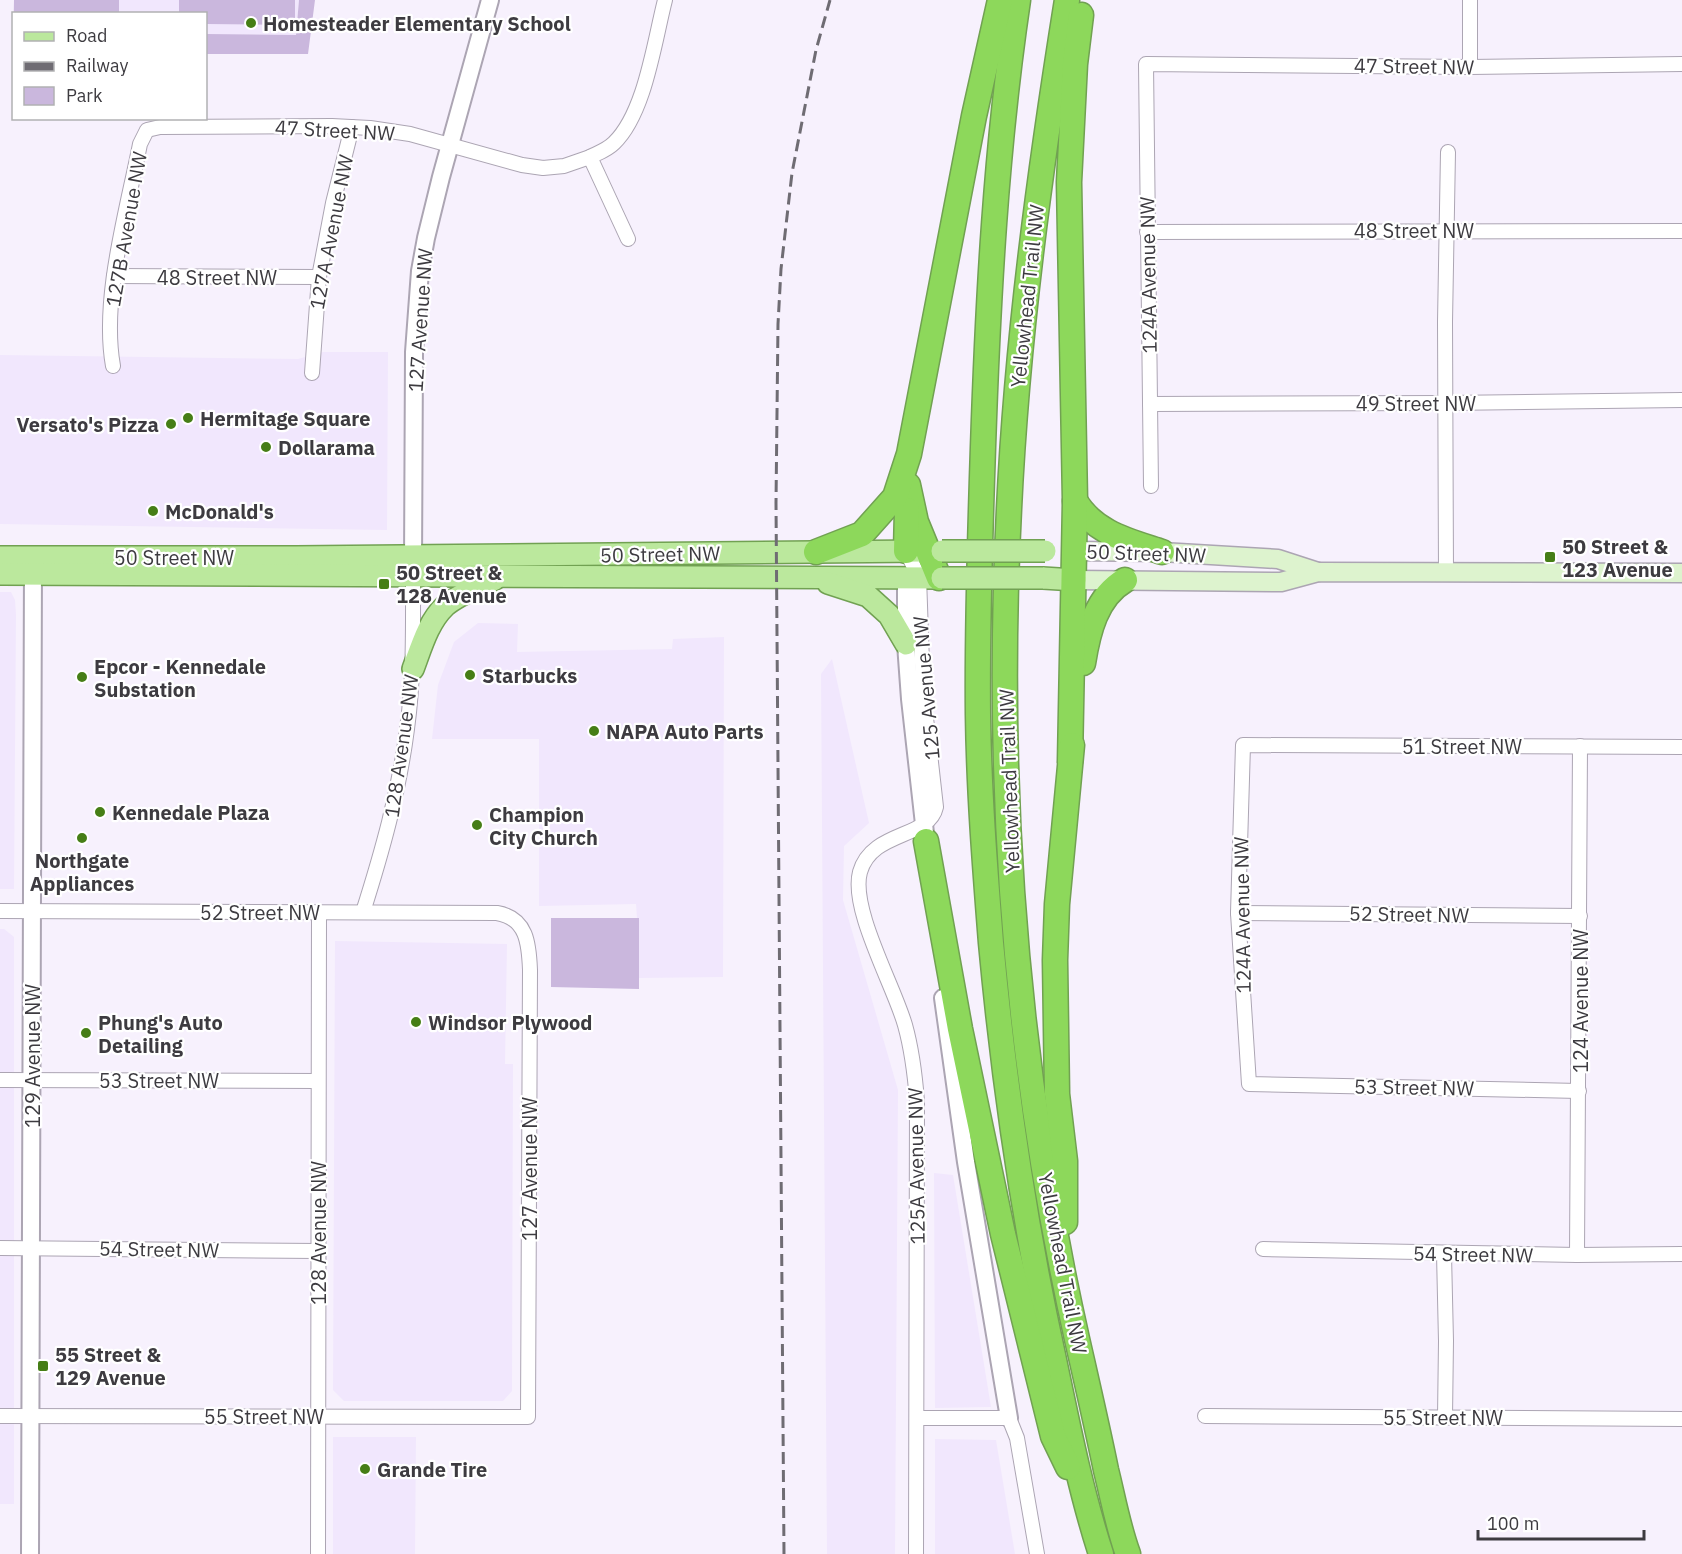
<svg xmlns="http://www.w3.org/2000/svg" width="1682" height="1554" viewBox="0 0 1682 1554" font-family="'IBM Plex Sans',sans-serif">
<style>
.built{fill:#f1e7fd}
.green{fill:#cab7dd}
.lines{fill:none;stroke-linecap:round;stroke-linejoin:round}
.minor-casing{stroke:#aca5b3;stroke-width:16}
.tertiary-casing{stroke:#aca5b3;stroke-width:20}
.secondary-casing{stroke:#aca5b3;stroke-width:21}
.primary-casing{stroke:#71a152;stroke-width:24}
.motorway-casing{stroke:#71a152;stroke-width:27}
.minor{stroke:#fff;stroke-width:14}
.tertiary{stroke:#fff;stroke-width:16}
.secondary{stroke:#ddf3ce;stroke-width:18}
.primary{stroke:#bbe89d;stroke-width:21}
.motorway{stroke:#8dd85b;stroke-width:24}
.rail{stroke:#6f6c73;stroke-width:3;stroke-dasharray:12 6;stroke-linecap:butt}
.primary-bridge-casing{stroke:#71a152;stroke-width:24;stroke-linecap:butt}
.primary-bridge{stroke:#bbe89d;stroke-width:21}
.poi-dot{fill:#467e16;stroke:#fff;stroke-width:2}
.labels{text-anchor:middle;dominant-baseline:central;stroke-width:4.5;stroke-linejoin:round;paint-order:stroke}
.poi-label{font-size:20px;font-weight:bold;fill:#3d3b40;stroke:#fff;text-anchor:start}
.street-label{font-size:20px;fill:#3d3b40;stroke:#fff}
</style>
<rect width="100%" height="100%" fill="#f7f1fd"/>
<!-- built -->
<g class="built">
<path d="M14 0H299L296 35 206 34V14H14Z"/>
<path d="M323 352H388L387 530 0 524V355L298 359Z"/>
<path d="M0 592H11L15 600 16 615 14 889H0Z"/>
<path d="M478 623 518 624 517 652 672 649 673 639 724 637 723 977 639 978V919L637 918 636 904 539 906V739H432L438 685 454 642Z"/>
<path d="M832 659 869 823 844 846 843 900 898 1090 895 1554H827L821 674Z"/>
<path d="M0 929H4L14 937V1504H0Z"/>
<path d="M335 941 507 944 505 1064H513L512 1391 503 1401H344L333 1390Z"/>
<path d="M934 1173 953 1175 991 1407 935 1408Z"/>
<path d="M333 1437H416L415 1554H333Z"/>
<path d="M935 1439 996 1440 1015 1554H935Z"/>
</g>
<!-- green -->
<g class="green">
<path d="M14 0H119V13L14 14V53H13Z"/>
<path d="M179 0H295V25L206 24V14L179 13Z"/>
<path d="M299 0H315L308 54H206V34L296 35Z"/>
<path d="M551 918H639V989L551 987Z"/>
</g>
<g class="lines">
<defs>
<g id="minor">
<path d="M1470 0V67"/>
<path d="M1147 232 1682 231"/>
<path d="M628 239 590 157C598 153 607 150 614 143 645 113 654 43 665 0"/>
<path d="M114 276 319 277"/>
<path d="M113 366C101 299 127 211 140 144L147 130 160 127 332 126 370 128 410 134 522 165 543 168 564 166 590 157"/>
<path d="M312 373 319 277 333 203 352 127"/>
<path d="M1150 404 1446 403 1682 400"/>
<path d="M1151 486 1146 64 1470 67 1682 64"/>
<path d="M906 551 919 577 923 691 936 807C929 839 872 830 860 872 850 909 894 986 905 1025 912 1050 915 1075 917 1101L916 1554"/>
<path d="M1446 573 1445 322 1448 152"/>
<path d="M0 911 497 913C527 918 529 944 530 970L528 1417 0 1416"/>
<path d="M363 912C382 852 399 792 407 729 414 678 413 628 413 577"/>
<path d="M1238 913 1580 916"/>
<path d="M0 1080 318 1081"/>
<path d="M1579 1091 1249 1084 1238 913 1243 745 1682 747"/>
<path d="M0 1248 318 1251"/>
<path d="M1263 1249 1577 1255 1682 1254"/>
<path d="M1444 1254 1446 1341 1445 1417"/>
<path d="M1577 1255 1580 746"/>
<path d="M1205 1416 1682 1419"/>
<path d="M917 1418H1009L1017 1438 1037 1554"/>
<path d="M318 1554 319 913"/>
</g>
<g id="tertiary">
<path d="M413 566 414 352 420 271 426 238 441 177 490 0"/>
<path d="M906 577V644L910 699 927 851"/>
<path d="M943 998 966 1162 1009 1418"/>
<path d="M30 1554 33 562"/>
</g>
<g id="secondary">
<path d="M1075 551 1162 552 1278 559 1318 572"/>
<path d="M1075 580 1281 582 1318 572 1682 573"/>
</g>
<g id="primary">
<path d="M0 557H296L923 551"/>
<path d="M0 574 942 578"/>
<path d="M1043 578 1075 580"/>
<path d="M828 583 868 596 889 615 906 644"/>
<path d="M413 669C421 648 428 622 445 606 459 594 479 587 495 579"/>
</g>
<g id="motorway">
<path d="M1018 0C996 148 988 298 983 447 980 536 977 626 978 715 979 791 985 867 991 943 1004 1083 1023 1217 1053 1355 1067 1422 1080 1489 1101 1554"/>
<path d="M1067 0C1040 169 1017 338 1009 509 995 787 1016 1068 1077 1339 1087 1383 1097 1426 1106 1470 1113 1498 1118 1527 1128 1554"/>
<path d="M908 485 916 522 939 578"/>
<path d="M1075 501C1094 533 1129 541 1162 552"/>
<path d="M906 551 907 510"/>
<path d="M816 552 862 534 895 497 909 454 974 116 1000 0"/>
<path d="M1083 663C1088 632 1096 597 1125 580"/>
<path d="M1070 761 1075 501 1069 182 1075 64 1081 15"/>
<path d="M926 841 960 1029 1003 1234 1053 1436 1068 1467"/>
<path d="M1065 1222V1161L1057 1094 1055 960 1057 904 1072 745"/>
</g>
</defs>
<!-- minor casing -->
<use href="#minor" class="minor-casing"/>
<!-- tertiary casing -->
<use href="#tertiary" class="tertiary-casing"/>
<!-- secondary casing -->
<use href="#secondary" class="secondary-casing"/>
<!-- primary casing -->
<use href="#primary" class="primary-casing"/>
<!-- motorway casing -->
<use href="#motorway" class="motorway-casing"/>
<!-- minor -->
<use href="#minor" class="minor"/>
<!-- tertiary -->
<use href="#tertiary" class="tertiary"/>
<!-- secondary -->
<use href="#secondary" class="secondary"/>
<!-- primary -->
<use href="#primary" class="primary"/>
<!-- motorway -->
<use href="#motorway" class="motorway"/>
<!-- rail -->
<path class="rail" d="M784 1554 776 503 778 324 781 269 792 173 816 50 830 0"/>
<defs>
<g id="primary-bridge">
<path d="M942 551H1045"/>
<path d="M942 578H1043"/>
</g>
</defs>
<!-- primary-bridge casing -->
<use href="#primary-bridge" class="primary-bridge-casing"/>
<!-- primary-bridge -->
<use href="#primary-bridge" class="primary-bridge"/>
</g>
<!-- markers -->
<g class="poi-dot">
<circle cx="251" cy="23" r="6"/>
<circle cx="188" cy="418" r="6"/>
<circle cx="171" cy="424" r="6"/>
<circle cx="266" cy="447" r="6"/>
<circle cx="153" cy="511" r="6"/>
<rect x="1544" y="551" width="12" height="12" rx="3"/>
<rect x="378" y="578" width="12" height="12" rx="3"/>
<circle cx="470" cy="675" r="6"/>
<circle cx="82" cy="677" r="6"/>
<circle cx="594" cy="731" r="6"/>
<circle cx="100" cy="812" r="6"/>
<circle cx="477" cy="825" r="6"/>
<circle cx="82" cy="838" r="6"/>
<circle cx="416" cy="1022" r="6"/>
<circle cx="86" cy="1033" r="6"/>
<rect x="37" y="1360" width="12" height="12" rx="3"/>
<circle cx="365" cy="1469" r="6"/>
</g>
<g class="labels">
<!-- poi labels -->
<g class="poi-label">
<text x="263" y="23">Homesteader Elementary School</text>
<text x="200" y="418">Hermitage Square</text>
<text x="159" y="424" text-anchor="end">Versato's Pizza</text>
<text x="278" y="447">Dollarama</text>
<text x="165" y="511">McDonald's</text>
<text x="1562" y="546">50 Street &amp;<tspan x="1562" dy="23">123 Avenue</tspan></text>
<text x="396" y="572">50 Street &amp;<tspan x="396" dy="23">128 Avenue</tspan></text>
<text x="94" y="666">Epcor - Kennedale<tspan x="94" dy="23">Substation</tspan></text>
<text x="482" y="675">Starbucks</text>
<text x="606" y="731">NAPA Auto Parts</text>
<text x="112" y="812">Kennedale Plaza</text>
<text x="489" y="814">Champion<tspan x="489" dy="23">City Church</tspan></text>
<text x="82" y="860" text-anchor="middle">Northgate<tspan x="82" dy="23">Appliances</tspan></text>
<text x="98" y="1022">Phung's Auto<tspan x="98" dy="23">Detailing</tspan></text>
<text x="428" y="1022">Windsor Plywood</text>
<text x="55" y="1354">55 Street &amp;<tspan x="55" dy="23">129 Avenue</tspan></text>
<text x="377" y="1469">Grande Tire</text>
</g>
<!-- street labels -->
<g class="street-label">
<text transform="translate(1414 66) rotate(1)">47 Street NW</text>
<text transform="translate(335 130) rotate(3)">47 Street NW</text>
<text transform="translate(126 229) rotate(-80)">127B Avenue NW</text>
<text x="1414" y="230">48 Street NW</text>
<text transform="translate(331 232) rotate(-79)">127A Avenue NW</text>
<text transform="translate(1148 275) rotate(-91)">124A Avenue NW</text>
<text x="217" y="277">48 Street NW</text>
<text transform="translate(1027 296) rotate(-84)">Yellowhead Trail NW</text>
<text transform="translate(420 320) rotate(-86)">127 Avenue NW</text>
<text x="1416" y="403">49 Street NW</text>
<text transform="translate(1146 553) rotate(2)">50 Street NW</text>
<text transform="translate(660 554) rotate(-1)">50 Street NW</text>
<text x="174" y="557">50 Street NW</text>
<text transform="translate(926 688) rotate(-95)">125 Avenue NW</text>
<text transform="translate(401 746) rotate(-82)">128 Avenue NW</text>
<text x="1462" y="746">51 Street NW</text>
<text transform="translate(1009 781) rotate(-92)">Yellowhead Trail NW</text>
<text x="260" y="912">52 Street NW</text>
<text transform="translate(1409 914) rotate(1)">52 Street NW</text>
<text transform="translate(1242 915) rotate(-91)">124A Avenue NW</text>
<text transform="translate(1580 1001) rotate(-90)">124 Avenue NW</text>
<text transform="translate(32 1056) rotate(-90)">129 Avenue NW</text>
<text x="159" y="1080">53 Street NW</text>
<text transform="translate(1414 1087) rotate(1)">53 Street NW</text>
<text transform="translate(916 1166) rotate(-91)">125A Avenue NW</text>
<text transform="translate(529 1169) rotate(-90)">127 Avenue NW</text>
<text transform="translate(318 1233) rotate(-90)">128 Avenue NW</text>
<text transform="translate(159 1249) rotate(1)">54 Street NW</text>
<text transform="translate(1473 1254) rotate(1)">54 Street NW</text>
<text transform="translate(1063 1263) rotate(79)">Yellowhead Trail NW</text>
<text x="264" y="1416">55 Street NW</text>
<text x="1443" y="1417">55 Street NW</text>
</g>
</g>
<!-- legend -->
<rect x="12" y="12" width="195" height="108" fill="#ffffff" stroke="#b1b1b3" stroke-width="1.5"/>
<rect x="24" y="32" width="30" height="9" fill="#bbe89d" stroke="#b1b1b3" stroke-width="1.5"/>
<text x="66" y="42" font-size="18" fill="#3d3b40">Road</text>
<rect x="24" y="62" width="30" height="9" fill="#6f6c73" stroke="#b1b1b3" stroke-width="1.5"/>
<text x="66" y="72" font-size="18" fill="#3d3b40">Railway</text>
<rect x="24" y="87" width="30" height="18" fill="#cab7dd" stroke="#b1b1b3" stroke-width="1.5"/>
<text x="66" y="102" font-size="18" fill="#3d3b40">Park</text>
<!-- scale -->
<path d="M1478 1530v9h166v-9" fill="none" stroke="#3d3b40" stroke-width="3"/>
<text x="1487" y="1530" font-size="18" fill="#3d3b40" stroke="#ffffff" stroke-width="4.5" paint-order="stroke">100 m</text>
</svg>
